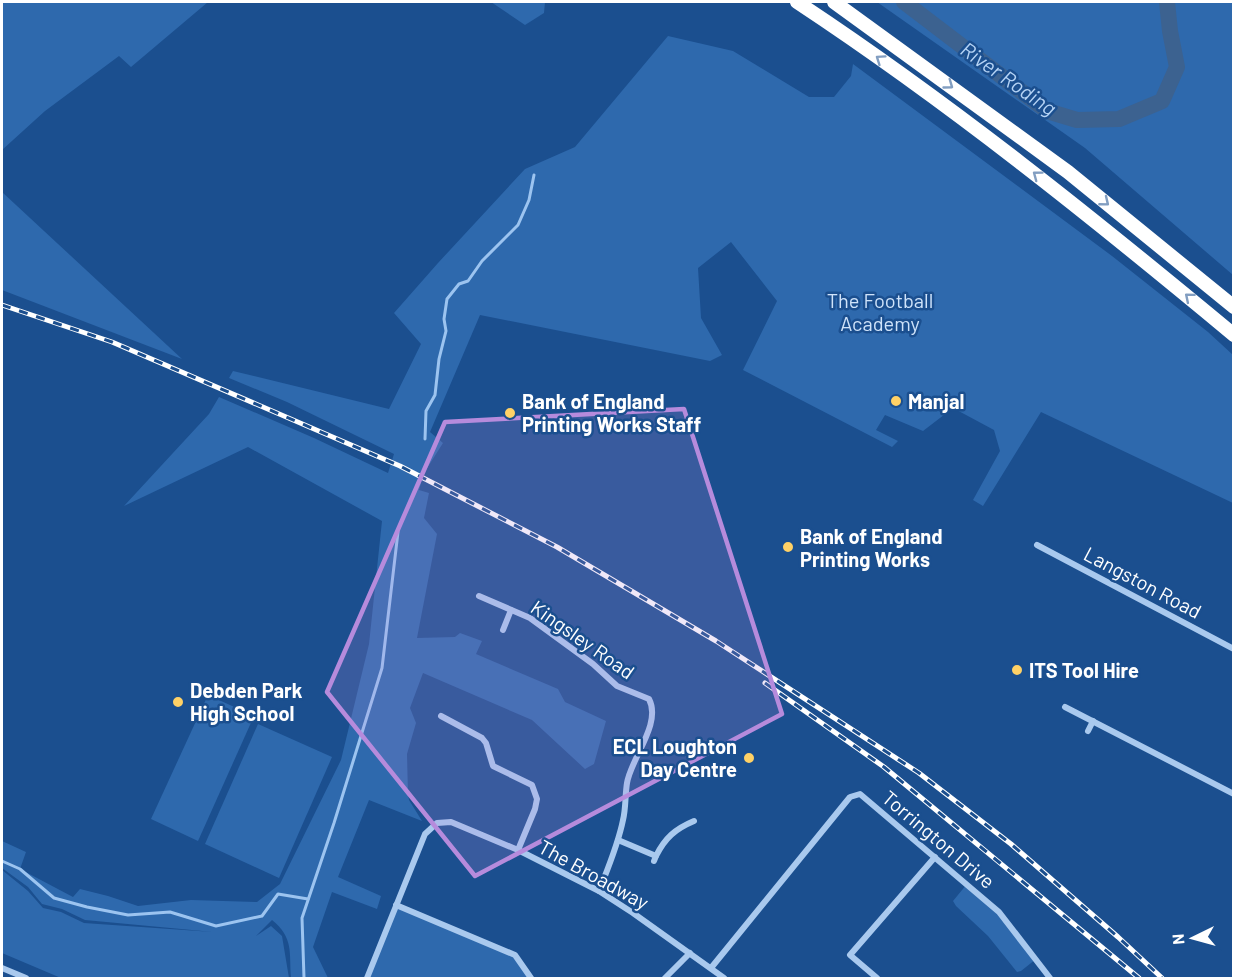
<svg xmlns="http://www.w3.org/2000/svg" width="1235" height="980" viewBox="0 0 1235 980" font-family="Barlow,sans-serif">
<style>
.green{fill:#2e69ad}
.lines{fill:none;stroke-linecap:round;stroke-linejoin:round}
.stream{stroke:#9cc4f0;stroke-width:3}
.river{stroke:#3c6290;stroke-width:16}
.minor{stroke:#a9c9ee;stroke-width:6}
.motorway{stroke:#fff;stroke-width:14}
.rail-casing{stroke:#fff;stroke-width:5}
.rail{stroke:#1b4f8f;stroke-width:3;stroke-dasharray:9;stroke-linecap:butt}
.oneway{stroke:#829ec1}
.marked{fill:#b68bdc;fill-opacity:0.2;stroke:#b68bdc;stroke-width:4.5;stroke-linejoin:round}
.poi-dot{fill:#ffd166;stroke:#1b4f8f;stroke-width:2}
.labels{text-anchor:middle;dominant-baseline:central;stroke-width:5;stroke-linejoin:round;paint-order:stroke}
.park-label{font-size:20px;fill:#cfe3fa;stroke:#1b4f8f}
.poi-label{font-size:20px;font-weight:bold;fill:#fff;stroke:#1b4f8f;text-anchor:start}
.street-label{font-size:20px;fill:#fff;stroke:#1b4f8f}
.water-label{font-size:21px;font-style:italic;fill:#b5d3f5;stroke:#1b4f8f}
</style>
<rect width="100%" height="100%" fill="#1b4f8f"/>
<!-- green -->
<g class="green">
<path d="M2 2H208L131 67 119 56 45 111 2 150Z"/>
<path d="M491 2H545L544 13 525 25Z"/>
<path d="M877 2H1233V275L1085 148Z"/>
<path d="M668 36 733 51 809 97H834L851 76 853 64 1112 256 1208 332 1233 355V503L1041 412 983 506 973 500 1000 451 994 430 953 408 923 431 885 415 876 430 898 441 892 447 743 370 777 301 731 242 698 268 701 318 722 355 710 361 480 315 430 432 443 443 424 473 419 490 429 493 424 518 437 534 417 638 455 637 460 633 482 641 476 654 558 689 565 702 606 721 594 764 585 769 532 720 423 673 410 708 416 723 407 754 408 794 409 800 422 821 369 800 338 877 381 896 377 909 332 892 313 947 328 978H291C289 952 294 938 272 920L256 936 271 926 282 936 289 978H61L2 953V870L28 891 43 908 61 912 84 923 213 932 85 920 62 909 42 904 28 887 2 868V841L26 852 20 869 73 897 80 889 108 896 138 906 191 900 257 902 280 884 341 760 369 644 382 521 248 447 124 506 209 414 219 397 314 438 388 473 394 454 287 402 229 378 233 371 389 409 421 344 394 313 438 263 525 169 575 147Z"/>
<path d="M2 192 182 359 2 290Z"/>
<path d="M208 695 254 716 198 841 151 819Z"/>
<path d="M258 724 332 757 279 878 205 844Z"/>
<path d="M967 884 999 912 1036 959 1021 971 1017 972 988 936 956 906 953 901Z"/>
<path d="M396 905 515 955 531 978H367Z"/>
</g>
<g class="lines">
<!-- stream -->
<g class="stream">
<path d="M425 439 426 411 435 395 439 359 446 331 444 319 447 299 459 284 468 281 482 261 518 225 529 200 534 175"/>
<path d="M2 861 20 869 54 898 87 907 128 915 170 912 216 926 262 916 278 894 308 899"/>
<path d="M304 978 302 918 334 823 382 668 398 532"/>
</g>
<!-- river -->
<path class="river" d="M904 2 1047 111 1077 120 1119 119 1162 101 1177 67 1170 31 1167 2"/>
<!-- minor -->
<g class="minor">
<path d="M1037 545 1234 649"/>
<path d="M479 596 530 618 593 664 617 686 649 699C662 724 631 758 627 783 625 795 626 808 623 820 618 845 608 868 599 891"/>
<path d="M503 630 511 610"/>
<path d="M1065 707 1234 794"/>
<path d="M441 716 482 738 486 743 493 766 532 785 537 799 535 809 518 850"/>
<path d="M1088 731 1093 721"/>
<path d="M618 840 656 856 654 861"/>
<path d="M656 856C665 838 675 829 694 821"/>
<path d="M396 905 515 955 531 978"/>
<path d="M2 968 26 978"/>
<path d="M711 968 850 797 860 794 999 912 1050 978"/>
<path d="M367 978 425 834 437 823 451 822 518 850 599 891 633 913 724 978"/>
<path d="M665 978 690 953"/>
<path d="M877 978 850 955 935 857"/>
</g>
<!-- motorway -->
<g class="motorway">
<path d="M797 2C950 103 1093 218 1234 335"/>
<path d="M834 2 1068 172 1234 307"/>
</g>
<defs>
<g id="rail">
<path d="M2 305 112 342 400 466 557 547 716 641 919 773 1011 844 1118 937 1162 978"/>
<path d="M765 683 884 767 1139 978"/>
</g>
</defs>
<!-- rail casing -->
<use href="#rail" class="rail-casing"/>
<!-- rail -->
<use href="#rail" class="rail"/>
</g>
<!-- one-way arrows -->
<defs><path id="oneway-chevron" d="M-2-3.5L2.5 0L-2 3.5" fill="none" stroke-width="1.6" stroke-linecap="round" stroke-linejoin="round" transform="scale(1.5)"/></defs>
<g class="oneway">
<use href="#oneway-chevron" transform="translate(880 59) rotate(-145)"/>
<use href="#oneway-chevron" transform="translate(949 85) rotate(36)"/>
<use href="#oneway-chevron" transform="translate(1037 175) rotate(-143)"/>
<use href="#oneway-chevron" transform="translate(1105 202) rotate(39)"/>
<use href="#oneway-chevron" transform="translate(1189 297) rotate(-140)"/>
</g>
<!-- marked area -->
<path class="marked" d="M684 409 782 714 475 876 327 692 445 422Z"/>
<!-- markers -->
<g class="poi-dot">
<circle cx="896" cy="401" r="6"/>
<circle cx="510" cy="413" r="6"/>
<circle cx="788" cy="547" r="6"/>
<circle cx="1017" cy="670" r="6"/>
<circle cx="178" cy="702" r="6"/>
<circle cx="749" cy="758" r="6"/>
</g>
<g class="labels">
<!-- park labels -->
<g class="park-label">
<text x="880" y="300">The Football<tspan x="880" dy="23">Academy</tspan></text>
</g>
<!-- poi labels -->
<g class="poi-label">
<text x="522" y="401">Bank of England<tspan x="522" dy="23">Printing Works Staff</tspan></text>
<text x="908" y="401">Manjal</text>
<text x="800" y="536">Bank of England<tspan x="800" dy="23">Printing Works</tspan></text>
<text x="1029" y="670">ITS Tool Hire</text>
<text x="190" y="690">Debden Park<tspan x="190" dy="23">High School</tspan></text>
<text x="737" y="746" text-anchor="end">ECL Loughton<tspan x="737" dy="23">Day Centre</tspan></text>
</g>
<!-- street labels -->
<g class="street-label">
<text transform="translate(1143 582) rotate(28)">Langston Road</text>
<text transform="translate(583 639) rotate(35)">Kingsley Road</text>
<text transform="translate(939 839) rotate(40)">Torrington Drive</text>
<text transform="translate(594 874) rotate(29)">The Broadway</text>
</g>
<!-- water labels -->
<g class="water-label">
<text transform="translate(1009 78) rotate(35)">River Roding</text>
</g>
</g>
<!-- border -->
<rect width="1235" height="980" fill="none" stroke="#ffffff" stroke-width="6"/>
<!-- north arrow -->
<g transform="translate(1193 938) rotate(265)" stroke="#1b4f8f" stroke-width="4.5" paint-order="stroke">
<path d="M0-4.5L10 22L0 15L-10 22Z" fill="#ffffff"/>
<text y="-9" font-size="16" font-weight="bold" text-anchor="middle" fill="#ffffff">N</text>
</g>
</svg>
